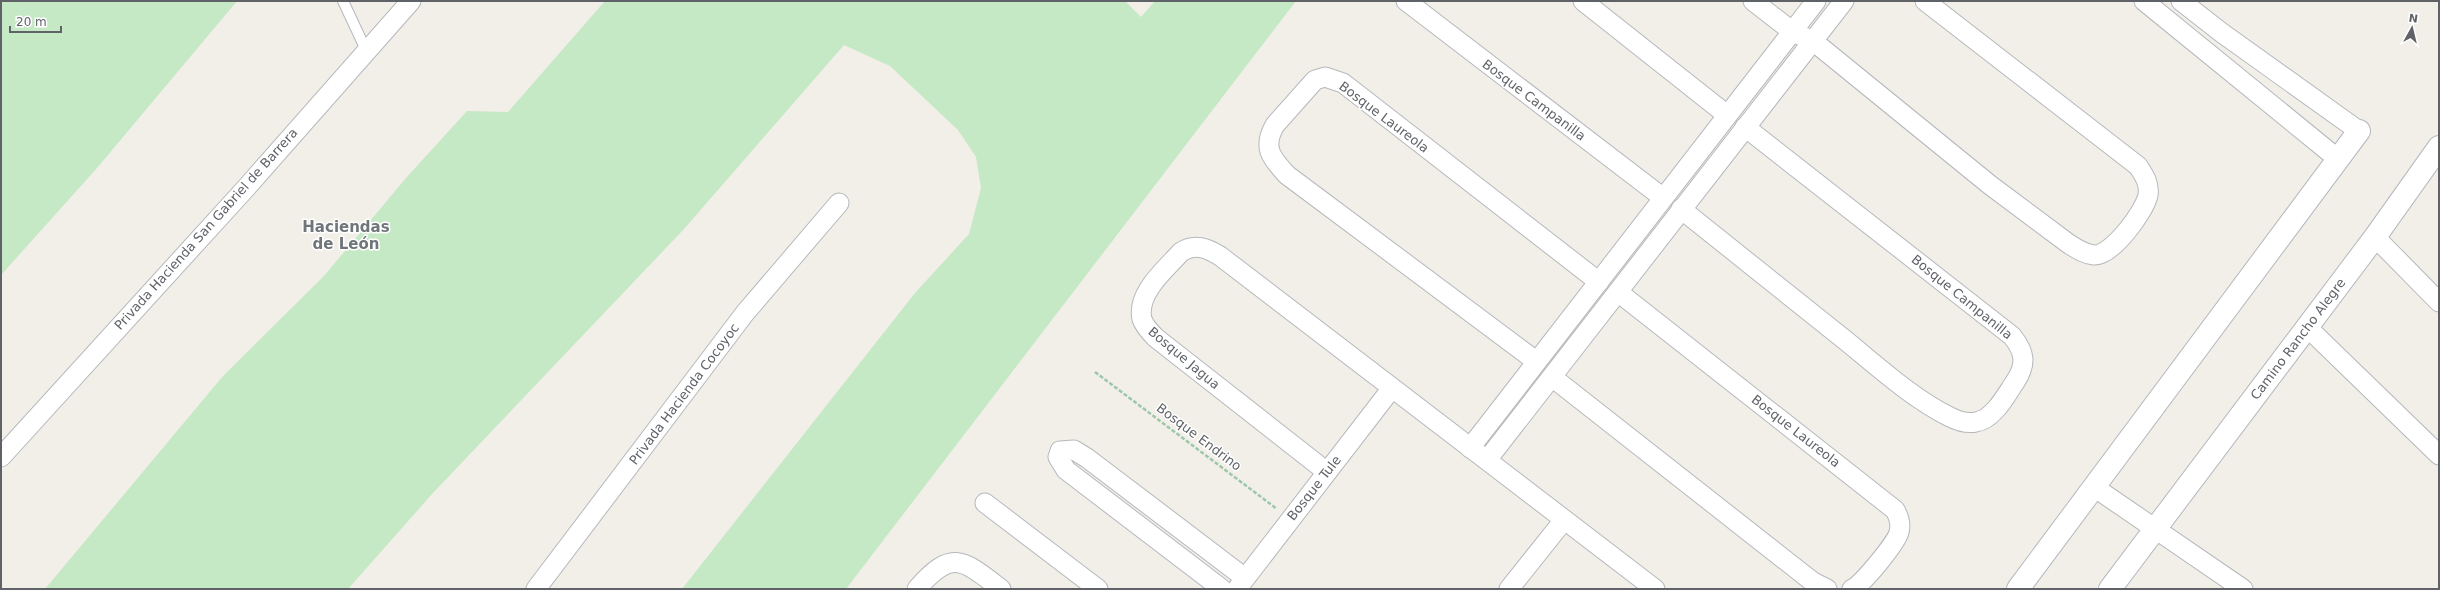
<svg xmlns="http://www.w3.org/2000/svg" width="2440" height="590" viewBox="0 0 2440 590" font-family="'DejaVu Sans',sans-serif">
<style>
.green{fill:#c5e8c5}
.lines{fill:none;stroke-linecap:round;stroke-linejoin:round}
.service-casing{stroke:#b5b8bc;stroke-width:12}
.minor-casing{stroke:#b5b8bc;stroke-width:21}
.tertiary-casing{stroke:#b5b8bc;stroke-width:24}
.path{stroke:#9cc7a9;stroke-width:2.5;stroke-dasharray:4 2;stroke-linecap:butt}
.service{stroke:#fff;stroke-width:10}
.minor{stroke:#fff;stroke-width:19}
.tertiary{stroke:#fff;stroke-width:22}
.labels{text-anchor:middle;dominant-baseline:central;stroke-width:3;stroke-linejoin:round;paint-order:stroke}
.street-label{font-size:13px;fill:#5f6368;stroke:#fff}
.quarter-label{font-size:15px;font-weight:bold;fill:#70757a;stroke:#fff}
</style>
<rect width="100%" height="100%" fill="#f1efe8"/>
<!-- green -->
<g class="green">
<path d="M1 1H237L97 168 1 275Z"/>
<path d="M605 1H1125L1141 17 1155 1H1296L846 589H682L915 293 969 234 981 188 976 157 958 130 890 66 844 45 684 229 432 494 348 589H45L223 376 324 276 406 178 467 111 508 112Z"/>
</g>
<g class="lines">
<defs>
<path id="service" d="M343 1 366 50"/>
<g id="minor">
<path d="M1406 1 1662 197"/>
<path d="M1583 1 1727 115"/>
<path d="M1753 1 1793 32 1813 41 1990 185 2069 244C2077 249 2084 254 2094 255 2112 256 2145 211 2148 195 2150 184 2144 175 2138 166L1925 1"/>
<path d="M2144 1 2338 159"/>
<path d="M2181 1 2222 33 2359 131"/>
<path d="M1681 209C1736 253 1790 296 1845 340 1877 366 1913 399 1950 417 1958 421 1967 424 1976 422 1994 419 2006 395 2015 382 2027 364 2025 352 2012 336L1745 127"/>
<path d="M2375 237 2439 302"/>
<path d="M1618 292 1895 510C1899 517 1901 525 1899 532 1897 542 1862 585 1852 589"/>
<path d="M2307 327 2439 455"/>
<path d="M1536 361 1287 175C1271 158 1262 147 1275 125L1315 80 1325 77 1343 83 1599 282"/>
<path d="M1552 377 1813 582 1827 589"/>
<path d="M1470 448 1816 1"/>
<path d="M1 457 246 188 411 1"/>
<path d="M1487 460 1844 1"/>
<path d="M1327 472 1156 338C1151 333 1144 326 1142 319 1136 293 1166 269 1181 252 1195 243 1207 248 1220 256L1655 589"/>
<path d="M2094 487 2243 589"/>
<path d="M985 503 1098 589"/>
<path d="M536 589 745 313 839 203"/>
<path d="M917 589C952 548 963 560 1001 589"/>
<path d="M1222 589 1066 470 1058 457 1060 451 1074 450 1087 458 1245 578"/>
<path d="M1237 589 1392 388"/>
<path d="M1509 589 1564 520"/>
</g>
<g id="tertiary">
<path d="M2018 589 2359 131"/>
<path d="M2110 589 2375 237 2439 147"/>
</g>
</defs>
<!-- service casing -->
<use href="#service" class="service-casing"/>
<!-- minor casing -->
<use href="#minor" class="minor-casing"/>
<!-- tertiary casing -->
<use href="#tertiary" class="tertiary-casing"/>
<!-- path -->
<path class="path" d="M1095 372 1277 509"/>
<!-- service -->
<use href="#service" class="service"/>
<!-- minor -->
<use href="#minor" class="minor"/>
<!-- tertiary -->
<use href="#tertiary" class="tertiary"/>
</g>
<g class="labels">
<!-- street labels -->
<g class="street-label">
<text transform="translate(1534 100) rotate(37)">Bosque Campanilla</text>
<text transform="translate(1384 117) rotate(37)">Bosque Laureola</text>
<text transform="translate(206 229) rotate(-48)">Privada Hacienda San Gabriel de Barrera</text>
<text transform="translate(1962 297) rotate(39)">Bosque Campanilla</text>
<text transform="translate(2298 339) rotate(-53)">Camino Rancho Alegre</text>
<text transform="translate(1184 358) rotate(40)">Bosque Jagua</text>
<text transform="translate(684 394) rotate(-53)">Privada Hacienda Cocoyoc</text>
<text transform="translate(1796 431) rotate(38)">Bosque Laureola</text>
<text transform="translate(1199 437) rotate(37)">Bosque Endrino</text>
<text transform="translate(1314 488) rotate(-52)">Bosque Tule</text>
</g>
<!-- quarter labels -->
<g class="quarter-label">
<text x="346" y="227">Haciendas<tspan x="346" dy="17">de León</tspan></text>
</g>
</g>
<!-- border -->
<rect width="2440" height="590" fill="none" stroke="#5f6368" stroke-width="4"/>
<!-- north arrow -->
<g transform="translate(2412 28) rotate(8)" stroke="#ffffff" stroke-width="3" paint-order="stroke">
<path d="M0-3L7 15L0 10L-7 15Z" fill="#5f6368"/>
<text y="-6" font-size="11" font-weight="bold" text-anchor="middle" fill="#5f6368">N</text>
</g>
<!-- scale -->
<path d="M10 26v6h51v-6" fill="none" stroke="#5f6368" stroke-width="2"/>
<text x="16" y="26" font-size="12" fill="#5f6368" stroke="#ffffff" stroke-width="3" paint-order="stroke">20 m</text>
</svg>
